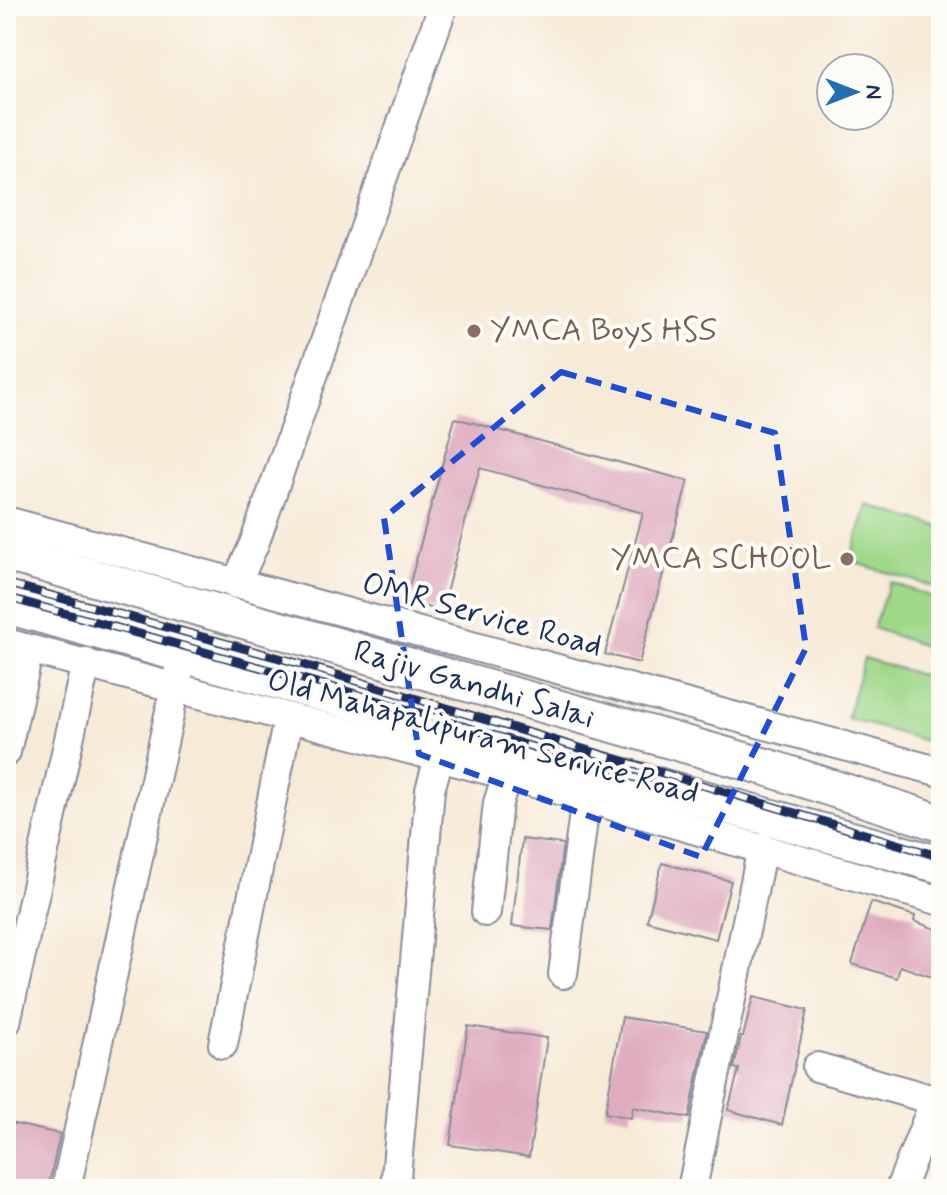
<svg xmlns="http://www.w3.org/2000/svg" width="947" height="1195" viewBox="0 0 947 1195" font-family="Mynerve,sans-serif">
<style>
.green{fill:#a0d88a;stroke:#5e8474;stroke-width:2}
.building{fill:#dfacbf}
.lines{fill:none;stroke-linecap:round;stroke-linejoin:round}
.minor-casing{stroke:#898c9a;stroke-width:32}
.major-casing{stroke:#898c9a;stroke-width:40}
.minor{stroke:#fff;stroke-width:28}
.major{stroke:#fff;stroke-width:36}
.rail-casing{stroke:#1b2f5e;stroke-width:9}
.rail{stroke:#fdfcf7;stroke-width:6;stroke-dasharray:18;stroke-linecap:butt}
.marked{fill:none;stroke:#1d4ed8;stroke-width:6;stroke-dasharray:16 10;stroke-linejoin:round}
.education-dot{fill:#8d6e63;stroke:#fdfcf7;stroke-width:3}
.labels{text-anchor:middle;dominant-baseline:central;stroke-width:8;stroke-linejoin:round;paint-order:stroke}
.education-label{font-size:32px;fill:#785e54;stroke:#fdfcf7;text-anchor:start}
.street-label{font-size:32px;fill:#1b2f5e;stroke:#fdfcf7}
</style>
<rect width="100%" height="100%" fill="#fdfcf7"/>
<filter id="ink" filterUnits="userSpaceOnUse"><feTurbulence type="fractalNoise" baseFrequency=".0125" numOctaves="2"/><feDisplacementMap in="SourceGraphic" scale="16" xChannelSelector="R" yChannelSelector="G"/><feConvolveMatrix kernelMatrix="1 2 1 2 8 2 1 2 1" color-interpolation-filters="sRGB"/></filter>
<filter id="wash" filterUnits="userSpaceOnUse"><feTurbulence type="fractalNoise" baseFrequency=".006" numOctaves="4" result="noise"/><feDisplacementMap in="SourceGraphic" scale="32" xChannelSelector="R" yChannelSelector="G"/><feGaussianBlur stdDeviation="1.8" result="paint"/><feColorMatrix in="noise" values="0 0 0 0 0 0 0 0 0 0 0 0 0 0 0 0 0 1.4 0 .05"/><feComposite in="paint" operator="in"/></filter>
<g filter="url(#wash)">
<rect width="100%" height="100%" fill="#f7ead7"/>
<!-- green -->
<g class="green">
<path d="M867 505 941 527V589L850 561Z"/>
<path d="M890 582 941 600V652L873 628Z"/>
<path d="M864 658 941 681V726L936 744 847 718Z"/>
</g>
<g id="blocks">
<!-- building -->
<g class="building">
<path d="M455 418 688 481 639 663 605 654 643 513 480 468 441 611 405 601Z"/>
<path d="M522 839 563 844 552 930 512 926Z"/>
<path d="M662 863 731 881 716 939 647 921Z"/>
<path d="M871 902 915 916 914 921 941 931V980L900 966 897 978 852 964Z"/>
<path d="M753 997 807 1010 782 1125 728 1110 739 1069 734 1068 741 1037H743Z"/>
<path d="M622 1017 707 1031 689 1118 633 1107 631 1118 605 1113Z"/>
<path d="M468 1026 547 1038 529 1157 450 1145Z"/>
<path d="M6 1122 60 1134 48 1189H6Z"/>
</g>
</g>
</g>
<g filter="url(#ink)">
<use href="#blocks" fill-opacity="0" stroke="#898c9a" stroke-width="2"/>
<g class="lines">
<defs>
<g id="minor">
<path d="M6 521 941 772"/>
<path d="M236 584 254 544 443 6"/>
<path d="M6 643 507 775 941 901"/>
<path d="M6 752 29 650"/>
<path d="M486 912 498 803 507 775"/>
<path d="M563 974 583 820 588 800"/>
<path d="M6 1022 86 663"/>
<path d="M223 1044 288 719"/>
<path d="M817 1067 941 1102"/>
<path d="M66 1189 178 674"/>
<path d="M395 1189 430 790 439 758"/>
<path d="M692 1189 762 848"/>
<path d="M900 1189 935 1100"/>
</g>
<g id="major">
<path d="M6 553 766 767 941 823"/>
<path d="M6 605 941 865"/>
</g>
</defs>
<!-- minor casing -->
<use href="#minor" class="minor-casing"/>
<!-- major casing -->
<use href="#major" class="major-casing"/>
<!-- minor -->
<use href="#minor" class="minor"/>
<!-- major -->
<use href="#major" class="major"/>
<defs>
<g id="rail">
<path d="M6 583 294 662 941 857"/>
<path d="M6 597 346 691 653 783"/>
</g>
</defs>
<!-- rail casing -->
<use href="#rail" class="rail-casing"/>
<!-- rail -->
<use href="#rail" class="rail"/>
</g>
</g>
<!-- marked area -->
<path class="marked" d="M561 372 775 433 806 648 701 857 419 754 384 518Z"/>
<!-- markers -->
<g class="education-dot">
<circle cx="474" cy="331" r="8"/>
<circle cx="847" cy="559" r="8"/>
</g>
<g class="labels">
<!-- education labels -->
<g class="education-label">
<text x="490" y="331">YMCA Boys HSS</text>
<text x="831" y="559" text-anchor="end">YMCA SCHOOL</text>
</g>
<!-- street labels -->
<g class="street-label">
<text transform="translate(482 615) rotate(15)">OMR Service Road</text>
<text transform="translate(474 685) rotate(16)">Rajiv Gandhi Salai</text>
<text transform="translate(483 737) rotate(15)">Old Mahapalipuram Service Road</text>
</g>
</g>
<!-- margin -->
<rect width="947" height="1195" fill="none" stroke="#fdfcf7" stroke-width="32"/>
<!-- north arrow -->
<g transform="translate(855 92) rotate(90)"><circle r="38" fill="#fdfcf7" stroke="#a3aaba" stroke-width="2"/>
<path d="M0-6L14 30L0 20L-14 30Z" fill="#1f6fb2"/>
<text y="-12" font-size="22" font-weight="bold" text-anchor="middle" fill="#1b2f5e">N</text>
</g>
</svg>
